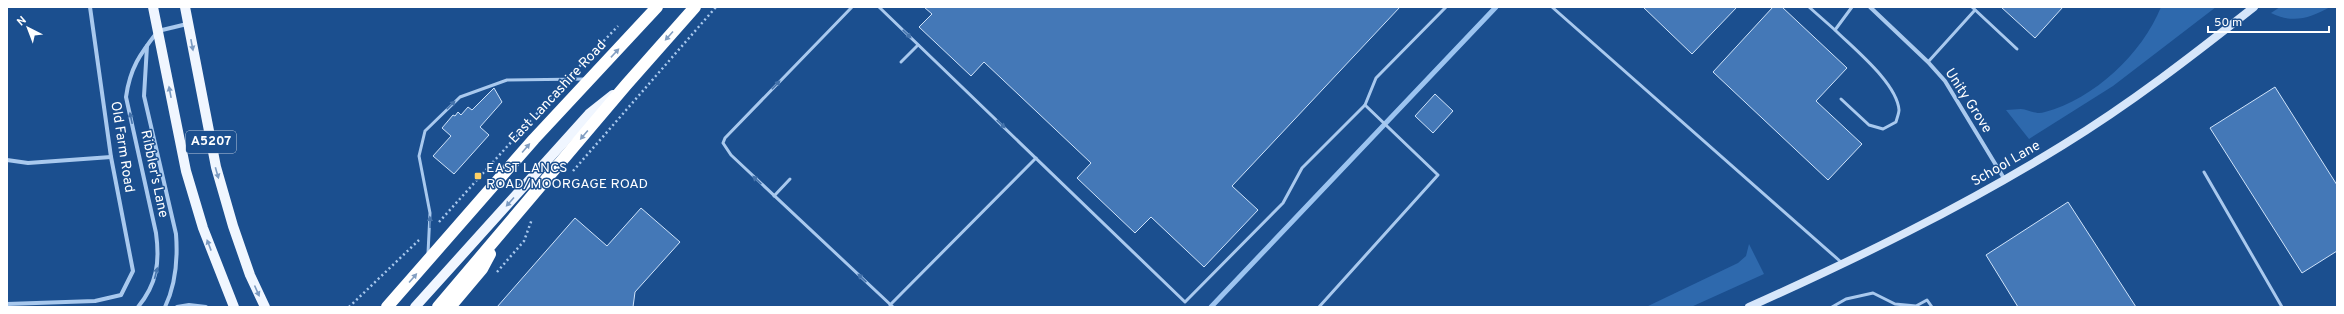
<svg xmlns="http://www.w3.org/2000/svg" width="2344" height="314" viewBox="0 0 2344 314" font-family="Overpass,sans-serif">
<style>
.green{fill:#2e69ad}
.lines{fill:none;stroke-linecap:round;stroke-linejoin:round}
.stream{stroke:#9cc4f0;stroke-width:5}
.building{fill:#4478b7;stroke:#cfe3fa}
.path{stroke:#a9c9ee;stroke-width:2.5;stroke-dasharray:2 3;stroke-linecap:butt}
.lane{stroke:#a9c9ee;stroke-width:3}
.street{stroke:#a9c9ee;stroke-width:4}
.secondary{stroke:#d6e6fa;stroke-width:8}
.primary{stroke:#f0f6ff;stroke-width:10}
.highway{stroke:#fff;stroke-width:12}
.oneway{fill:#4674ac}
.oneway2{fill:#829ec1}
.oneway3{fill:#7b9ac1}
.poi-dot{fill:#ffd166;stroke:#1b4f8f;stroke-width:1.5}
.labels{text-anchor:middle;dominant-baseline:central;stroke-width:3;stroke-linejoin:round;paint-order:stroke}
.shield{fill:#1b4f8f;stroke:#bbcadd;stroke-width:1}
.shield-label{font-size:13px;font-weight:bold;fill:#fff}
.street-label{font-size:14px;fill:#fff;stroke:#1b4f8f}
.poi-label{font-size:14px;fill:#fff;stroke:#1b4f8f;text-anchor:start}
</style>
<rect width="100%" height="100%" fill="#1b4f8f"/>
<!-- green -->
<g class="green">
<path d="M2161 7H2216L2113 86 2029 139 2006 110C2011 110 2016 109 2021 109 2030 110 2036 115 2045 112 2094 99 2142 54 2161 7Z"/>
<path d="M2280 7H2330C2310 18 2293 24 2271 13Z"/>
<path d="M1749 244 1764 274 1691 307H1646L1738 263 1746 256Z"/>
</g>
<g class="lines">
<!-- stream -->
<path class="stream" d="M1211 307 1496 7"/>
</g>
<!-- building -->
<g class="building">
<path d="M924 7H1400L1232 186 1258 210 1204 267 1151 217 1135 233 1077 178 1091 163 984 62 971 76 919 27 932 14Z"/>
<path d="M1643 7H1737L1692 54Z"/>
<path d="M1773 7H1782L1847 68 1816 101 1862 144 1828 180 1713 72Z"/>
<path d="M2001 7H2063L2035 38Z"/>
<path d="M2275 87 2337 185V251L2302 273 2210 128Z"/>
<path d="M494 88 502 102 480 127 489 135 454 174 433 156 451 136 442 128 453 115 455 116 458 112 461 115 468 107 472 110Z"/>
<path d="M1435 94 1453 111 1433 133 1415 116Z"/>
<path d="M2068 202 2136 307H2018L1986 255Z"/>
<path d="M641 208 680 242 635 292 633 307H497L575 218 607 246Z"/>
</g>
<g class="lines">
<!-- path -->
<g class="path">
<path d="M576 70 618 26"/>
<path d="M573 171 716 7"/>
<path d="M439 222 559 89"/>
<path d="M497 272 524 241 532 219"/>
<path d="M349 307 419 240"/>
</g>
<!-- lane -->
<g class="lane">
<path d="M852 7 725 138 723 143 731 155 893 307"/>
<path d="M879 7 1185 302 1283 203 1302 168 1365 105 1376 78 1446 7"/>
<path d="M1552 7 1841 262"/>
<path d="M1809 7 1835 30"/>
<path d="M1972 7 2017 49"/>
<path d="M901 62 918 45"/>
<path d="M1928 62 1975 10"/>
<path d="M1841 99 1869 125 1883 129 1896 122C1897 118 1899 113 1899 110 1897 83 1853 48 1835 30L1852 7"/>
<path d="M2204 172 2282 307"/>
<path d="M774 196 790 179"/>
<path d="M428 253 430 213 419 156 425 131 460 97 507 80 584 79"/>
<path d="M890 305 1036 158"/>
<path d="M1319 307 1438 175 1365 105"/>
<path d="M1832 307 1846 299 1873 293 1895 304 1916 306 1927 300 1932 307"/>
</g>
<!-- street -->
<g class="street">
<path d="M1870 7 1928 62 1945 81 2005 180"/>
<path d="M147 46 144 96 176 234C178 260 176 284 165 307"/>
<path d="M7 160 28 163 111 157"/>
<path d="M7 304 95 301 121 295 133 271 111 157 90 7"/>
<path d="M138 307C157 284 160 262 156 233L126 97C130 68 140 54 158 31L187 24"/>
<path d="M177 307 189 305 206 307"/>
</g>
<!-- secondary -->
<path class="secondary" d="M1749 307C1858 258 1961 208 2063 145 2130 104 2192 56 2254 7"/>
<!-- primary -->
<g class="primary">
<path d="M153 7 186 171 203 228 234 307"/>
<path d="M185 7 216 167 233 226 250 275 265 307"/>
<path d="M415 307 589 114 613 95"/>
</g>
<!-- highway -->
<g class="highway">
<path d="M387 307 534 139 657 7"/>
<path d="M438 307 626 85 695 7"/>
<path d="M450 307 482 269 490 254"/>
</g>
</g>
<!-- one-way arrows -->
<defs><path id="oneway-solid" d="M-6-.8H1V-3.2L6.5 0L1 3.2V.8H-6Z"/></defs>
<g class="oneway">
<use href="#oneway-solid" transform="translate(907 34) rotate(44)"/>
<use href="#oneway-solid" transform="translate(776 85) rotate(-46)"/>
<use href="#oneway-solid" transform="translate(451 105) rotate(-45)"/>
<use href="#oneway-solid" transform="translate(131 118) rotate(-102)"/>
<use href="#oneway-solid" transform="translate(1001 124) rotate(44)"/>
<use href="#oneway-solid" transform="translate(757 180) rotate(-137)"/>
<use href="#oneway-solid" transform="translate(430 222) rotate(-92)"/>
<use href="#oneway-solid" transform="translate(156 273) rotate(-76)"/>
<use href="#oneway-solid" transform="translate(862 278) rotate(-137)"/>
</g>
<g class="oneway2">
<use href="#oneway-solid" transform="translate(669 36) rotate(132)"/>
<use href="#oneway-solid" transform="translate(615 53) rotate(-47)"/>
<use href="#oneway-solid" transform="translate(584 135) rotate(130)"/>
<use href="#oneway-solid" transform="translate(526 148) rotate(-49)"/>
<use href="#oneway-solid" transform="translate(413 278) rotate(-49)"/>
</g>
<g class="oneway3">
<use href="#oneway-solid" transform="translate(192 45) rotate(79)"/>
<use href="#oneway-solid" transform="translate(170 92) rotate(-101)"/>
<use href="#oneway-solid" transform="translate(217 173) rotate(74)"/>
<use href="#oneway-solid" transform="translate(510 202) rotate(132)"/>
<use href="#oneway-solid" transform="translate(209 245) rotate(-111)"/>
<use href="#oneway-solid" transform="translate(257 291) rotate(66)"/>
</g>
<!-- markers -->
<rect class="poi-dot" x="474" y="172" width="8" height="8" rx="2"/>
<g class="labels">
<!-- shield labels -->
<rect class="shield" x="186" y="131" width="50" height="22" rx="3"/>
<g class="shield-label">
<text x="211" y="142">A5207</text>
</g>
<!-- street labels -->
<g class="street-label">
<text transform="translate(558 92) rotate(-47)">East Lancashire Road</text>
<text transform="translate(1968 101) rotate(57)">Unity Grove</text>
<text transform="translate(122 147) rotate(81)">Old Farm Road</text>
<text transform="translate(2006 164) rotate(-30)">School Lane</text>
<text transform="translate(154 174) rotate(78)">Ribbler's Lane</text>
</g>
<!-- poi labels -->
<g class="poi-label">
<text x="486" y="168">EAST LANCS<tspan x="486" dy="16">ROAD/MOORGAGE ROAD</tspan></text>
</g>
</g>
<!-- border -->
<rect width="2344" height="314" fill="none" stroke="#ffffff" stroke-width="16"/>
<!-- north arrow -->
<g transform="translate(28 28) rotate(318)" stroke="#1b4f8f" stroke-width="3" paint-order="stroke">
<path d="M0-3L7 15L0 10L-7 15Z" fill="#ffffff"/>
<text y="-6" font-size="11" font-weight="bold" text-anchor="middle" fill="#ffffff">N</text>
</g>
<!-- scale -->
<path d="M2208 26v6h121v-6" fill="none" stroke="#ffffff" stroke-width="2"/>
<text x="2214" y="26" font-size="12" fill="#ffffff" stroke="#1b4f8f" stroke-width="3" paint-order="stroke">50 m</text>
</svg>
